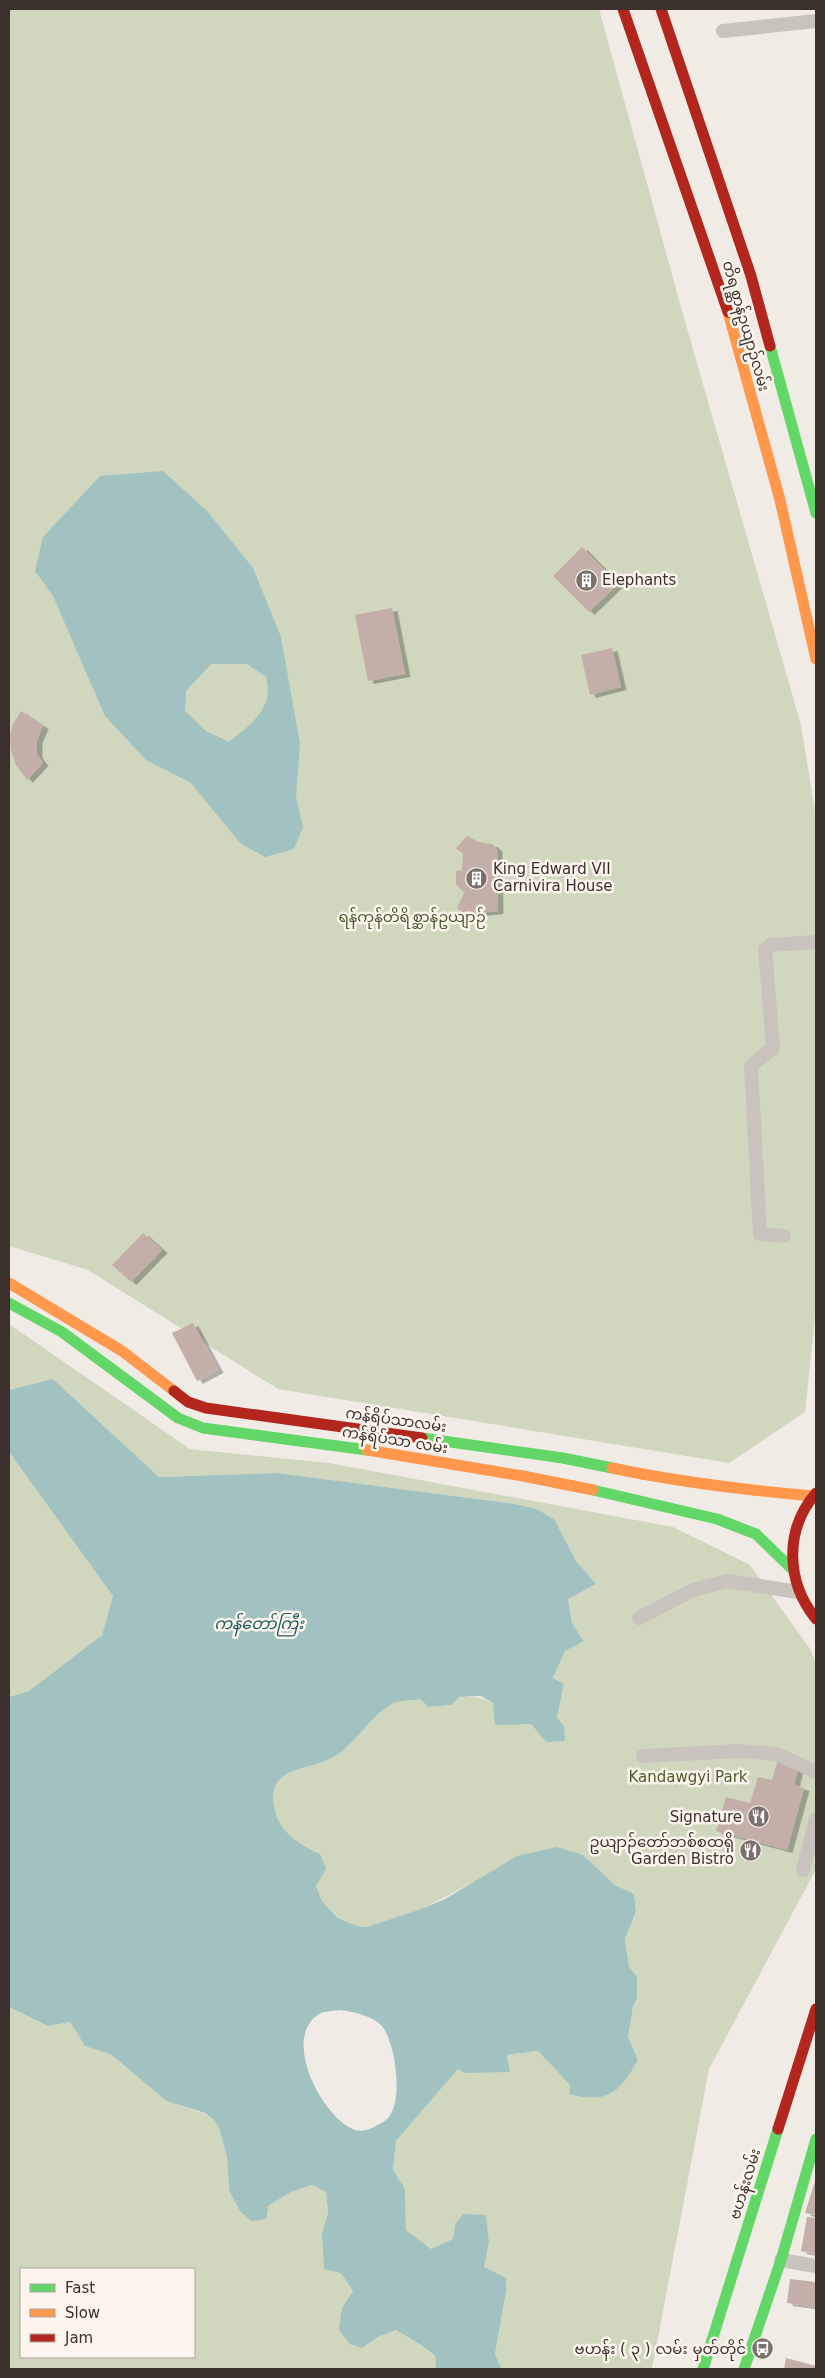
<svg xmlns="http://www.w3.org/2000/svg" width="825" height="2378" viewBox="0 0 825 2378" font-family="'DejaVu Sans','Noto Sans Myanmar',sans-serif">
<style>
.green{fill:#d1d6bf;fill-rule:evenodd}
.water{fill:#a1c2c1;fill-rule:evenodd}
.building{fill:#c3afa7;filter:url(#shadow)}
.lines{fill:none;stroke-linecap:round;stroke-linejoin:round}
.street{stroke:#c9c3be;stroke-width:14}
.fast{stroke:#63d668;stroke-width:11}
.slow{stroke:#ff974d;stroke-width:11}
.jam{stroke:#b3261e;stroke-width:11}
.labels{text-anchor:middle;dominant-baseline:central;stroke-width:5;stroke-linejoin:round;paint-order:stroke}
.street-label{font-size:15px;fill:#3b302b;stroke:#fbf5ee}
.poi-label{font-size:15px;fill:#3b302b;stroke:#fbf5ee;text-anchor:end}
.park-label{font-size:15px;fill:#4a5a2e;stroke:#fbf5ee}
.water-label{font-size:16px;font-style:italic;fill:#1f5a5e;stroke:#fbf5ee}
</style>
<defs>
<filter id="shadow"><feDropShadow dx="5.5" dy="3" stdDeviation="0" flood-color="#0004"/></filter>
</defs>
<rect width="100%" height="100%" fill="#f0ebe5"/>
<!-- green -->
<g class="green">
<path d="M9 9H599L684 318 801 725 816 817V1308L805 1412 729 1463 278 1389 88 1270 9 1246Z"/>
<path d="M9 1324 190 1449 329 1463 673 1527 750 1565 810 1649 816 1663V1869L709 2069 652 2369H502L495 2354 506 2292 484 2267 489 2243 455 2224 453 2239 431 2249 406 2230 405 2189 393 2170 396 2141 458 2069 510 2072 507 2055 538 2051 570 2085 569 2093 638 2060 628 2037 633 2007 637 1998 629 1967 625 1939 636 1911 634 1894 615 1885 583 1855 473 1882 424 1908 367 1927 357 1926 339 1918 322 1901 316 1886 320 1854C302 1846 282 1834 276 1814 261 1762 311 1774 340 1753 358 1739 371 1717 390 1705 397 1700 411 1701 420 1699L430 1707 452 1705 458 1697C491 1696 492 1702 515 1724H531L546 1742 557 1718 564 1684 553 1678 565 1651 584 1640 572 1623 568 1599 595 1584 576 1561 554 1519 537 1509 515 1504 277 1473 159 1477 53 1379 9 1390Z"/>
<path d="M9 1452 113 1596 102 1635 29 1691 9 1697Z"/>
<path d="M9 2007 48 2026 70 2022 85 2046 112 2055 166 2101 205 2114 214 2120 219 2128 227 2157 229 2190 268 2206 291 2192 312 2185 326 2192 328 2213 322 2233 341 2273 353 2291 342 2308 362 2348 378 2337 396 2330 421 2345 435 2357 436 2369H9ZM21 2269H194V2357H21Z"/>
</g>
<!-- water -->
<g class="water">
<path d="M163 471 207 511 253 568 281 637 300 744 296 797 303 827 294 849 265 857 240 843 191 783 146 760 105 716 53 596 35 571 43 537 100 476ZM211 664H247L266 677C275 708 251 724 229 742L206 731 185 711 186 691Z"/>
<path d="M53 1379 159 1477 277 1473 515 1504 537 1509 554 1519 576 1561 596 1584 568 1599 572 1623 584 1641 565 1651 553 1678 564 1684 557 1718 564 1726 565 1741 546 1742 531 1724 495 1725 493 1703 481 1696 459 1697 452 1705 429 1707 420 1699C411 1701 397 1700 390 1705 371 1717 358 1739 340 1753 311 1774 261 1762 276 1814 282 1834 302 1846 320 1854L326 1869 316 1886 322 1901 338 1918 357 1926 367 1927 424 1908 445 1899 517 1856 557 1847 583 1855 615 1885 634 1894 636 1911 625 1939 629 1967 637 1977V1998L633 2007 628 2037 638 2060C619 2093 608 2104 569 2094L570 2085 538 2051 507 2055 510 2072 465 2073 458 2069 396 2141 393 2170 405 2189 406 2230 431 2249 453 2239 455 2224 463 2214 486 2215 489 2243 484 2267 506 2278V2292L495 2354 502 2369H436L435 2356 421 2345 396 2330 378 2337 362 2348 350 2344 339 2330 342 2308 353 2291 341 2273 324 2269 322 2233 328 2213 326 2192 312 2185 291 2192 268 2206 266 2219 251 2221 240 2211 229 2190 227 2157 219 2128 214 2120 205 2113 166 2101 112 2055 85 2046 70 2022 48 2026 9 2007V1697L29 1691 102 1635 113 1596 9 1452V1390ZM340 2010C353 2012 372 2015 382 2026 396 2043 406 2110 383 2122 375 2127 364 2133 355 2130 322 2118 279 2035 321 2013 326 2011 334 2011 340 2010Z"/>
</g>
<!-- building -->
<g class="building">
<path d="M582 547 618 584 589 612 553 576Z"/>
<path d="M392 608 405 674 368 681 355 615Z"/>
<path d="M612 648 621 687 590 695 581 655Z"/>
<path d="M21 711 43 726 37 740V755L43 763 27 780 16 765 11 750 10 737 13 724Z"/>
<path d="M467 836 478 842 492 844 497 849 498 911 471 914 469 918 457 908 464 893 456 884V871L462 870 463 854 456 848Z"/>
<path d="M143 1233 162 1250 131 1282 112 1265Z"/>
<path d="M193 1323 218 1370 197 1381 172 1333Z"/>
<path d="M778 1759 799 1765 794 1785 804 1788 787 1850 716 1831 726 1797 750 1803 758 1777 772 1780Z"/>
<path d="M816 2178V2215L805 2213Z"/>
<path d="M807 2217 816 2218V2254L801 2251Z"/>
<path d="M790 2279 816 2282V2307L787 2303Z"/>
<path d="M786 2358 816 2366V2369H784Z"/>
</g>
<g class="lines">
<!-- street -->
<g class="street">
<path d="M723 31 816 21"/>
<path d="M784 1236 760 1234 751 1066 773 1048 765 949 771 945 816 942"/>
<path d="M639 1618 693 1590 728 1581 798 1592"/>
<path d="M643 1756 739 1751 777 1754 816 1772"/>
<path d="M803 1870 816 1819"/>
<path d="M781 2260 816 2266"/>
</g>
<!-- fast -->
<g class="fast">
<path d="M770 346 816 513"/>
<path d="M9 1303 62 1332 178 1418 203 1428 367 1450"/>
<path d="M422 1438 563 1458 612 1468"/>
<path d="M593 1490 717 1519 756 1534 792 1569"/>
<path d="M703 2369 778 2129"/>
<path d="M744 2369 781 2260 816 2139"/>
</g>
<!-- slow -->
<g class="slow">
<path d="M728 312 780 500 816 659"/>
<path d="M9 1283 122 1351 174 1391"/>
<path d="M367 1450 523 1476 593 1490"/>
<path d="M612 1468C678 1482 745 1490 813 1496"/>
</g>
<!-- jam -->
<g class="jam">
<path d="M623 9 728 312"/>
<path d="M661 9 751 276 770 346"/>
<path d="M174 1391 188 1402 206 1408 422 1438"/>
<path d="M816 1493C784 1530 786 1582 816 1619"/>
<path d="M778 2129 816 2009"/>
</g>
</g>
<!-- icons -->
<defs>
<symbol id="building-disc" viewBox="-11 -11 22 22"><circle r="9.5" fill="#7a716c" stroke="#fbf5ee"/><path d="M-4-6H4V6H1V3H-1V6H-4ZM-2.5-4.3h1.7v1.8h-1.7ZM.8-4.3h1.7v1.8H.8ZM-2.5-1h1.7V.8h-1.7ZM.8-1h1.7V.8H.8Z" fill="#fff"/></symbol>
<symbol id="restaurant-disc" viewBox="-11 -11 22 22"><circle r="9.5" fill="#7a716c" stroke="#fbf5ee"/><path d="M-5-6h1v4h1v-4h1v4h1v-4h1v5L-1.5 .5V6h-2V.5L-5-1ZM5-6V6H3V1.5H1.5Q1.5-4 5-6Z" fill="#fff"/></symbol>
<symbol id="bus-disc" viewBox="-11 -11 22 22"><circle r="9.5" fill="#7a716c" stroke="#fbf5ee"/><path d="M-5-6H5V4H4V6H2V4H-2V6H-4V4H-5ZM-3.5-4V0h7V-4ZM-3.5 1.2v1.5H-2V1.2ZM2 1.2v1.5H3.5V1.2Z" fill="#fff"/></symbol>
</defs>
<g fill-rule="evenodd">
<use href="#building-disc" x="574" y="568" width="25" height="25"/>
<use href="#building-disc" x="464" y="866" width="25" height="25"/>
<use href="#restaurant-disc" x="746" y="1804" width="25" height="25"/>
<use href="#restaurant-disc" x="738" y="1838" width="25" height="25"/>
<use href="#bus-disc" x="750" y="2336" width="25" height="25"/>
</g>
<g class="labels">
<!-- street labels -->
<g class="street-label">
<text transform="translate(746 326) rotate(74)">တိရစ္ဆာန်ဥယျာဉ်လမ်း</text>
<text transform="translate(396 1420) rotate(8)">ကန်ရိပ်သာလမ်း</text>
<text transform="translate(395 1440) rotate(9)">ကန်ရိပ်သာ လမ်း</text>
<text transform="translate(745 2184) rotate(-73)">ဗဟန်းလမ်း</text>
</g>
<!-- poi labels -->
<g class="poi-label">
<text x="602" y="580" text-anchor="start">Elephants</text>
<text x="493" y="869" text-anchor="start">King Edward VII<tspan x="493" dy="17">Carnivira House</tspan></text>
<text x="742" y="1817">Signature</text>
<text x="734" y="1842">ဥယျာဉ်တော်ဘစ်စထရို<tspan x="734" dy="17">Garden Bistro</tspan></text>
<text x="746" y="2349">ဗဟန်း ( ၃ ) လမ်း မှတ်တိုင်</text>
</g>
<!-- park labels -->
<g class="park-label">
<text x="412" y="917">ရန်ကုန်တိရိစ္ဆာန်ဥယျာဉ်</text>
<text x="688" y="1777">Kandawgyi Park</text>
</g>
<!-- water labels -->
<g class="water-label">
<text x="259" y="1623">ကန်တော်ကြီး</text>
</g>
</g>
<!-- border -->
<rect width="825" height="2378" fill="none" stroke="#3b302b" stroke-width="20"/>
<!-- legend -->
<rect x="20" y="2268" width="175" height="90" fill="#fbf5ee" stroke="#aea6a0"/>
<rect x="30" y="2284" width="25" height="8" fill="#63d668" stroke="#aea6a0"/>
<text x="65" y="2293" font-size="15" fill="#3b302b">Fast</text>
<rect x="30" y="2309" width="25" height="8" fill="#ff974d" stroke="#aea6a0"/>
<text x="65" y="2318" font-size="15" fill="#3b302b">Slow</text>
<rect x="30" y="2334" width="25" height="8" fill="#b3261e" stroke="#aea6a0"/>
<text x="65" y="2343" font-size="15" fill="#3b302b">Jam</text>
</svg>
